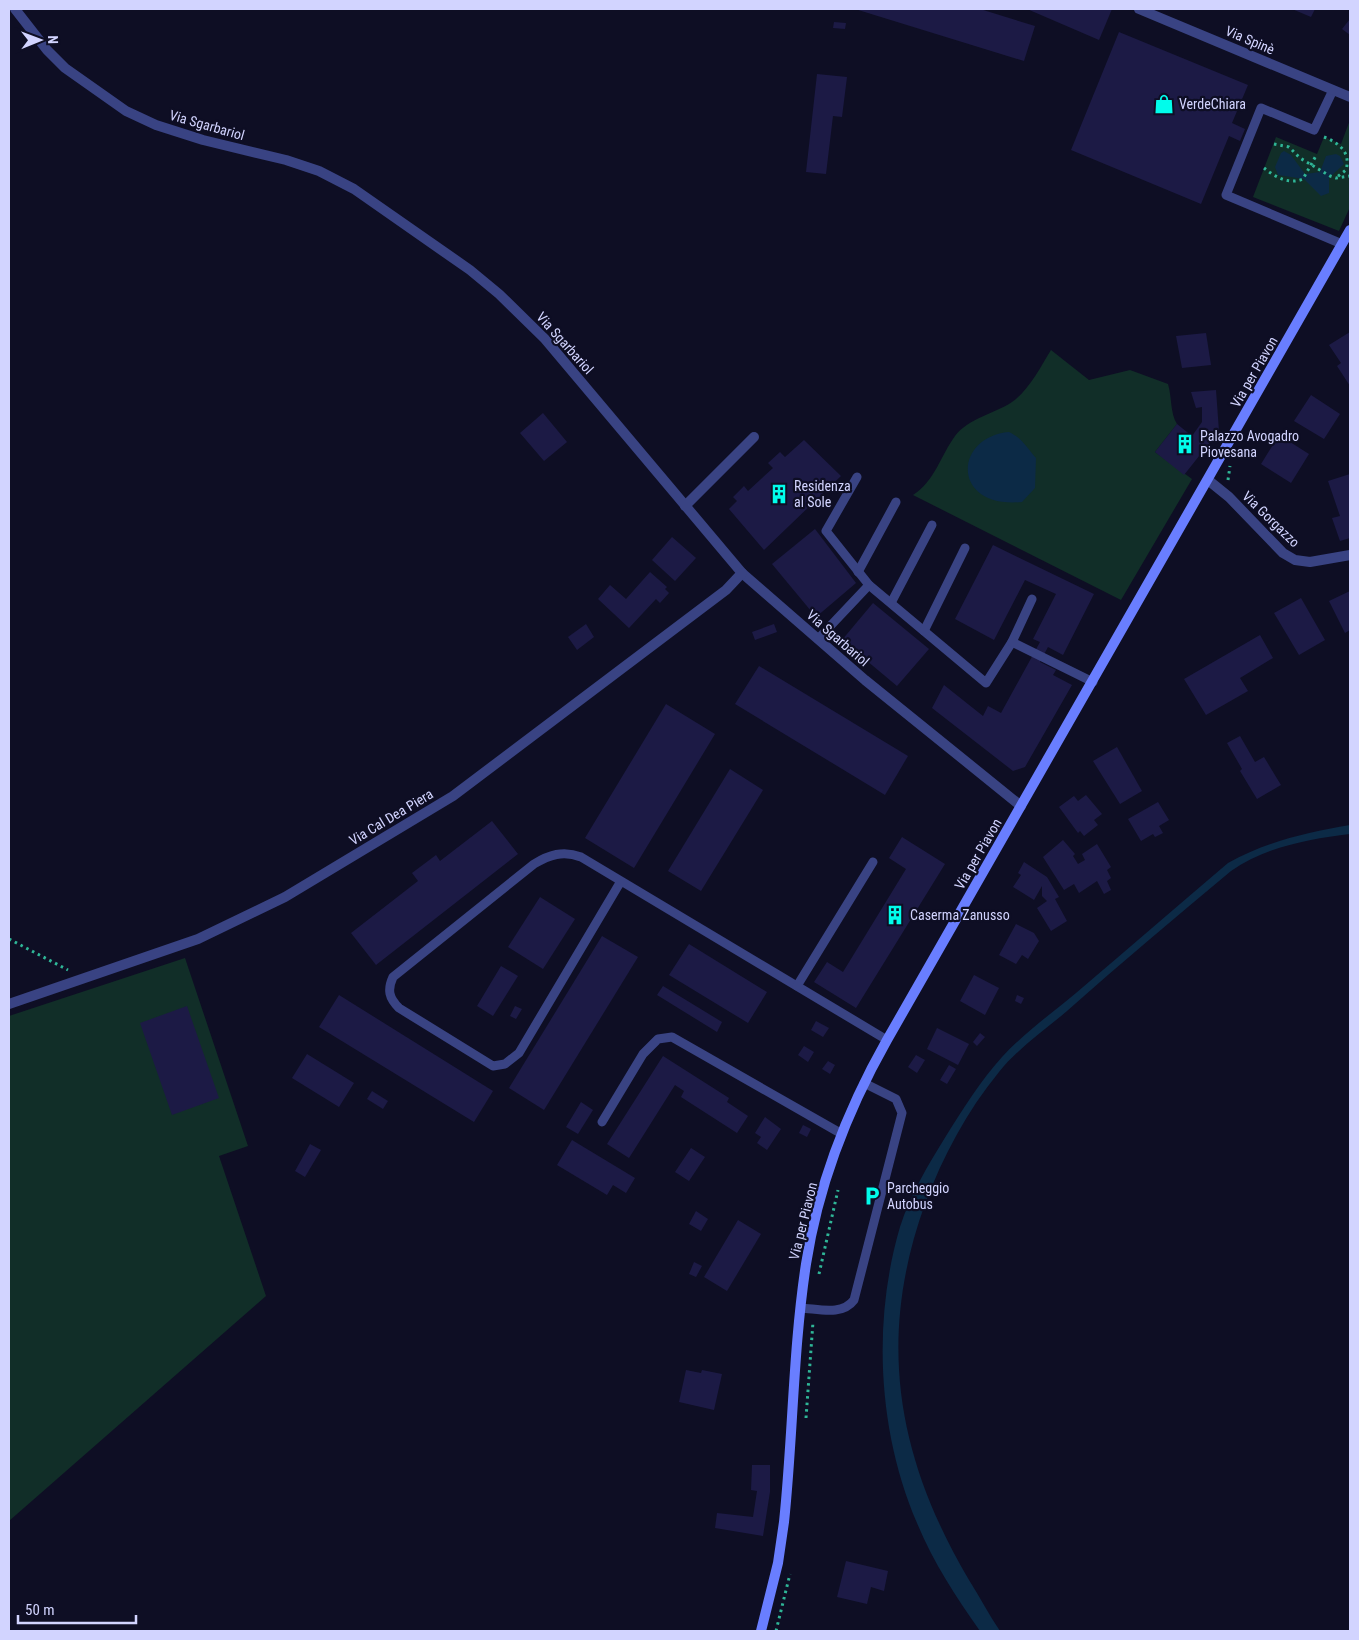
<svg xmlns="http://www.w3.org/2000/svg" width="1359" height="1640" viewBox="0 0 1359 1640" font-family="'Roboto Condensed',sans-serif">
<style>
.green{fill:#112e28}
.water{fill:#0c2a46}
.building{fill:#1c1a45}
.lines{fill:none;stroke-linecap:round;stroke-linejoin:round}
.path{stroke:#2fb697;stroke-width:3;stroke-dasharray:2.5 4;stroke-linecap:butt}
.lane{stroke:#394383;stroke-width:9}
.street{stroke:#394383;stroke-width:10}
.secondary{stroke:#697eff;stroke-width:10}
.labels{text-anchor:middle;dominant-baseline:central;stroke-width:4.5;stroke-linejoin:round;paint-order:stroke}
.street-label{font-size:14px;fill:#d2d4ff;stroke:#0e0e24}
.poi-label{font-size:14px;fill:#d2d4ff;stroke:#0e0e24;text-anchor:start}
</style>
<rect width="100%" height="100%" fill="#0e0e24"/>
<!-- green -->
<g class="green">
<path d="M1350 120V207L1339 231 1253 197 1276 137 1317 154 1324 137 1341 144Z"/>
<path d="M1051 350 1089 380 1130 370 1168 384C1172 397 1170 413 1177 424L1155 452 1192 479 1121 600 913 495C935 481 941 455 955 436 969 418 994 414 1012 402 1029 390 1040 368 1051 350Z"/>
<path d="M185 958 248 1146 219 1156 266 1296 9 1521V1016Z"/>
</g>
<!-- water -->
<g class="water">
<path d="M1284 151 1291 155 1305 174 1320 172 1326 156 1336 154 1340 156 1344 164 1329 178V193L1321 196 1304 179 1278 175 1275 167 1281 153Z"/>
<path d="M1009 432C1022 438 1027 448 1036 458L1035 488 1022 502C951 509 953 437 1009 432Z"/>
<path d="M1350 825V834C1309 839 1265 847 1231 871 1176 917 1121 963 1067 1011 1045 1030 1017 1049 999 1072 967 1111 943 1156 925 1204 876 1340 897 1458 969 1580 980 1597 989 1615 1000 1631H980C956 1597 933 1562 917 1523 878 1432 872 1322 900 1227 910 1195 928 1165 946 1136 963 1109 981 1080 1002 1057 1024 1033 1052 1013 1076 993 1127 950 1177 906 1228 863 1266 842 1307 832 1350 825Z"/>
</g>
<!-- building -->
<g class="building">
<path d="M855 9H980L1035 26 1024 61Z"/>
<path d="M1027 9H1112L1099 40Z"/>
<path d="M1292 9H1315L1311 17Z"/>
<path d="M1350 19V35L1342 29Z"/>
<path d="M834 22 846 23 845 29 833 28Z"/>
<path d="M1119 32 1248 85 1232 123 1245 129 1240 141 1229 136 1201 204 1071 150Z"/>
<path d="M817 74 847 77 842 117 833 116 826 174 806 172Z"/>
<path d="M1350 332V386L1337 366 1341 363 1329 345Z"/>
<path d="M1206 333 1211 365 1182 368 1176 336Z"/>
<path d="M1216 390 1219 431 1184 475 1155 452 1177 424 1192 436 1202 422V407L1196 408 1191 392Z"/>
<path d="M1311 395 1340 414 1324 439 1294 421Z"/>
<path d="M543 413 567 442 544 461 520 433Z"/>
<path d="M1279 435 1309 454 1291 483 1261 464Z"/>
<path d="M804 440 841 476 764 550 729 509 737 501 733 497 744 486 748 491 773 468 768 463 780 452 785 457Z"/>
<path d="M1350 474V538L1340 541 1332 518 1340 516 1328 481Z"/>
<path d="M815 529 856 583 816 617 772 564Z"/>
<path d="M672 537 696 558 675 581 652 560Z"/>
<path d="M993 545 1094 594 1063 655 1048 647 1040 662 1056 670 1053 675 1072 685 1025 767 1013 771 932 708 944 685 983 716 988 706 1001 713 1040 642 1033 639 1056 594 1025 580 994 640 955 619Z"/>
<path d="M650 572 667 587 665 589 669 593 660 603 656 599 629 628 598 599 610 585 626 599Z"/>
<path d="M1350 591V630L1345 633 1329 601Z"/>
<path d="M1301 598 1325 640 1299 655 1274 613Z"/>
<path d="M873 603 929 649 897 686 842 640Z"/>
<path d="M586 624 594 637 577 650 568 637Z"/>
<path d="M774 624 777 632 755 640 752 632Z"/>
<path d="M1260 635 1273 658 1240 678 1248 691 1206 715 1184 679Z"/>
<path d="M759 666 908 756 885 795 735 704Z"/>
<path d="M666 704 715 734 634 868 585 838Z"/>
<path d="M1240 736 1255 762 1264 757 1281 785 1257 799 1240 771 1242 769 1227 743Z"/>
<path d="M1117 747 1142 791 1120 804 1093 761Z"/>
<path d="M730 769 763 790 701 891 668 871Z"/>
<path d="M1086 795 1102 814 1094 820 1098 825 1084 836 1080 831 1078 833 1059 807 1074 796 1078 801Z"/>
<path d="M1158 802 1169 820 1159 826 1163 833 1155 837 1153 834 1141 841 1128 819Z"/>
<path d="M492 821 518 854 376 965 351 933 418 881 412 873 436 855 440 861Z"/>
<path d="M902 837 945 864 856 1008 814 982 827 962 843 972 906 869 889 858Z"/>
<path d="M1063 840 1075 854 1073 856 1078 864 1085 860 1082 854 1097 844 1111 867 1107 870 1111 878 1107 881 1111 890 1104 894 1097 881 1079 893 1074 884 1064 890 1043 857Z"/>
<path d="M1024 862 1047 877 1059 897 1055 899 1067 921 1051 931 1037 908 1047 901 1042 896V886L1034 900 1013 887 1021 875 1018 873Z"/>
<path d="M540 897 575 919 543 969 508 947Z"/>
<path d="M1016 924 1034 933 1039 941 1028 959 1022 955 1016 964 999 955Z"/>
<path d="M602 936 638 957 544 1110 509 1088Z"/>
<path d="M689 944 767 992 748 1023 669 975Z"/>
<path d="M501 966 518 976 493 1016 477 1006Z"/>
<path d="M974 975 999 988 985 1015 960 1001Z"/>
<path d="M663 986 722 1022 717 1032 657 995Z"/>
<path d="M339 995 493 1091 474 1122 319 1027Z"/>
<path d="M1017 995 1024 998 1021 1004 1015 1001Z"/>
<path d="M187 1006 219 1098 172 1115 140 1023Z"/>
<path d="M515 1006 522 1009 516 1019 510 1016Z"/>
<path d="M816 1021 829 1028 823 1037 811 1030Z"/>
<path d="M937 1028 969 1044 958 1065 927 1049Z"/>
<path d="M980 1033 985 1037 977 1046 973 1042Z"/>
<path d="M804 1046 814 1052 808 1062 798 1055Z"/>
<path d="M307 1054 354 1083 339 1107 292 1078Z"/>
<path d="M916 1055 925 1060 917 1073 908 1067Z"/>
<path d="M663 1056 729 1098 727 1102 748 1116 737 1133 681 1097 684 1091 675 1085 629 1158 607 1144Z"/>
<path d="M828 1061 835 1065 830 1074 822 1069Z"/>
<path d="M949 1065 956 1069 947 1084 940 1080Z"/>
<path d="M372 1091 388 1101 383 1109 367 1099Z"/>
<path d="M581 1102 593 1110 578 1134 566 1127Z"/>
<path d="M765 1117 781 1129 767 1150 757 1143 761 1137 755 1133Z"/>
<path d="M803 1125 811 1129 807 1137 799 1133Z"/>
<path d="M572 1140 635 1178 626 1193 613 1185 607 1195 557 1165Z"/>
<path d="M310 1144 321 1150 305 1177 295 1171Z"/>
<path d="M691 1148 705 1157 689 1181 675 1172Z"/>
<path d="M696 1211 708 1219 701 1231 689 1224Z"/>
<path d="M738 1220 761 1234 727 1291 704 1277Z"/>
<path d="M694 1262 702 1266 696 1277 689 1274Z"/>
<path d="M686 1370 701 1373 702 1370 722 1374 714 1410 679 1402Z"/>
<path d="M752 1465H770V1492L763 1536 715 1528 717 1513 753 1517 757 1491 751 1490Z"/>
<path d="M846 1561 888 1571 884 1591 871 1587 867 1604 837 1597Z"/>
</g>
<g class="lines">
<!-- path -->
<g class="path">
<path d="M1324 137C1339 143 1351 152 1346 170L1337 177"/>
<path d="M1274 144 1289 147 1300 158 1330 176 1336 178 1350 176"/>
<path d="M1264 168C1275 177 1289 185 1303 179L1317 154"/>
<path d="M1228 480 1230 466"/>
<path d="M9 939 68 970"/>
<path d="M819 1274 838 1190"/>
<path d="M806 1418 813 1322"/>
<path d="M776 1631 790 1574"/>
</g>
<!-- lane -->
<g class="lane">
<path d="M1333 90 1314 130 1261 108 1226 195 1342 244"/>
<path d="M857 477 826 531 869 585 986 683 1012 642"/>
<path d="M858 572 896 502"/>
<path d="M1032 599 1012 642 1093 682"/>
<path d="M891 603 932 525"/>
<path d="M924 631 965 548"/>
<path d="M818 639 869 585"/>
<path d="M621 881 519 1053 505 1064 493 1066 399 1008C389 998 387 990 393 977L534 864C549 855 563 850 581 857L887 1040"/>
<path d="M797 986 873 862"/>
<path d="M602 1122 643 1054 658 1039 672 1037 842 1134"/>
<path d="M801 1308C819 1309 842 1316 854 1300L902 1113 896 1099 864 1083"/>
</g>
<!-- street -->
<g class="street">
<path d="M15 9 47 50 65 68 126 111 156 125 203 140 286 160 319 171 354 189 470 270 499 294 545 339 742 573 865 680 1021 806"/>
<path d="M1139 9 1350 97"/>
<path d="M1208 480 1229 497 1283 553 1295 560 1310 562 1350 555"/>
<path d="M685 506 754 437"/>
<path d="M9 1004 198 939 285 897 453 796 726 590 742 573"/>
</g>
<!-- secondary -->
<path class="secondary" d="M761 1631 778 1563 784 1522C793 1436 793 1349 806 1264 818 1186 848 1109 887 1040L1350 230"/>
</g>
<!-- icons -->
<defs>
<symbol id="shop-bare" viewBox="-9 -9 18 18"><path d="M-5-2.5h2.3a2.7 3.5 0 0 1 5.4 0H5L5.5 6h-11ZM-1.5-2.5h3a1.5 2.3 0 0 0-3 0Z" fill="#01fceb" stroke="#0e0e24" stroke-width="2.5" paint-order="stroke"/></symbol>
<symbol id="building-bare" viewBox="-9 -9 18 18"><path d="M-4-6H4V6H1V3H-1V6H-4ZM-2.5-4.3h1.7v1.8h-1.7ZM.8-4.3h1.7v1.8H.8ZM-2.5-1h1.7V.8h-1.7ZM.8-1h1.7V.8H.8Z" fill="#01fceb" stroke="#0e0e24" stroke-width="2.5" paint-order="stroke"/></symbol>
<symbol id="parking-bare" viewBox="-9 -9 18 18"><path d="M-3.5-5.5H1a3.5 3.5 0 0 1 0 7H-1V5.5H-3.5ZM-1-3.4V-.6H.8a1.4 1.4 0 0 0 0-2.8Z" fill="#01fceb" stroke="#0e0e24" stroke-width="2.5" paint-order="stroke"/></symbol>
</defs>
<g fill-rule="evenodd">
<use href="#shop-bare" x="1150" y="90" width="28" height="28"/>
<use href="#building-bare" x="1171" y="430" width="28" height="28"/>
<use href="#building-bare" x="765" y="480" width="28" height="28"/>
<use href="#building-bare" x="881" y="901" width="28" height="28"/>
<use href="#parking-bare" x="858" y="1182" width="28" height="28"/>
</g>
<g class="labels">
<!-- street labels -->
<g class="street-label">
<text transform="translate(1250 40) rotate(23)">Via Spinè</text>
<text transform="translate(207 125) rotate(16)">Via Sgarbariol</text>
<text transform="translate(565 343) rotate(48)">Via Sgarbariol</text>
<text transform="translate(1254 372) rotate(-60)">Via per Piavon</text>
<text transform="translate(1271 519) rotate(44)">Via Gorgazzo</text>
<text transform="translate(838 638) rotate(41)">Via Sgarbariol</text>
<text transform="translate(391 817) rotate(-31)">Via Cal Dea Piera</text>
<text transform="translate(978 854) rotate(-60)">Via per Piavon</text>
<text transform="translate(803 1221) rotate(-76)">Via per Piavon</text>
</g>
<!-- poi labels -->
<g class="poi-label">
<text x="1179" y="104">VerdeChiara</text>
<text x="1200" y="436">Palazzo Avogadro<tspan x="1200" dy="16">Piovesana</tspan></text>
<text x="794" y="486">Residenza<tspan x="794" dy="16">al Sole</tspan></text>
<text x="910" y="915">Caserma Zanusso</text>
<text x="887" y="1188">Parcheggio<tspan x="887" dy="16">Autobus</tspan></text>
</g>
</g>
<!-- border -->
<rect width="1359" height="1640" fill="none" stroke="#d2d4ff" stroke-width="20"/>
<!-- north arrow -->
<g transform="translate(40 40) rotate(89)" stroke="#0e0e24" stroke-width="4" paint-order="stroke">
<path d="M0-4L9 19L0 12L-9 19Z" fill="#d2d4ff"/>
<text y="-8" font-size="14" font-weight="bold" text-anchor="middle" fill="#d2d4ff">N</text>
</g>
<!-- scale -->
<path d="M18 1615v8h118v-8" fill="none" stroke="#d2d4ff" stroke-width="2.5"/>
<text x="25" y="1615" font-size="15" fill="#d2d4ff" stroke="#0e0e24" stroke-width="4" paint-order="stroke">50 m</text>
</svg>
